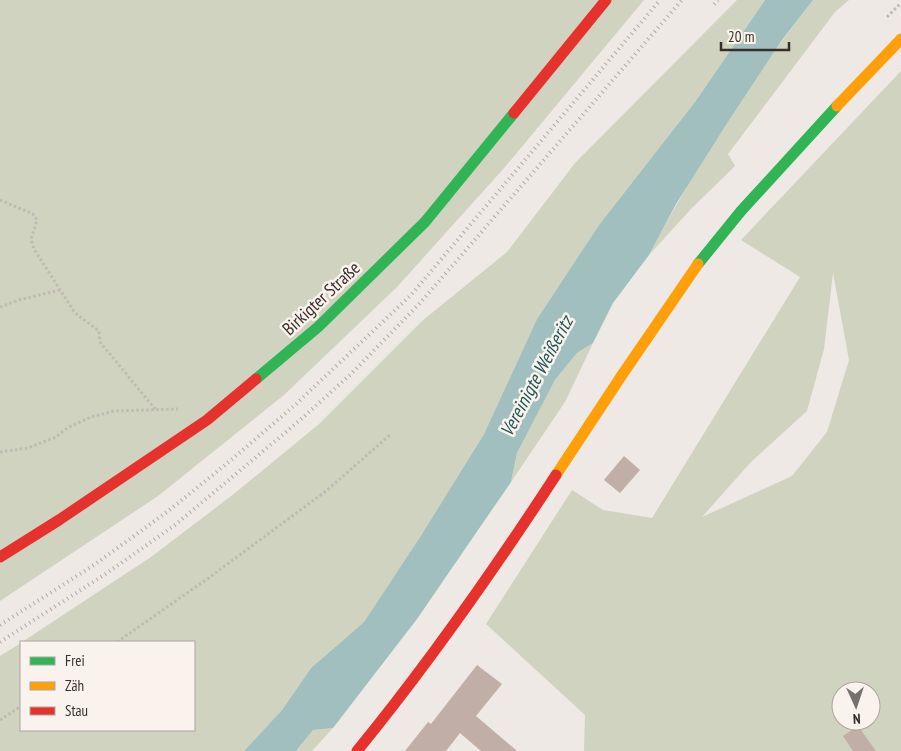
<svg xmlns="http://www.w3.org/2000/svg" width="901" height="751" viewBox="0 0 901 751" font-family="'PT Sans Narrow',sans-serif">
<style>
.green{fill:#d0d3bf;fill-rule:evenodd}
.water{fill:#a1bfbe}
.building{fill:#c1aea6}
.lines{fill:none;stroke-linecap:round;stroke-linejoin:round}
.path{stroke:#c0bab5;stroke-width:3;stroke-dasharray:2.5 2.5;stroke-linecap:butt}
.fast{stroke:#30b455;stroke-width:11}
.slow{stroke:#ff9f0a;stroke-width:11}
.jam{stroke:#e5322d;stroke-width:11}
.rail{stroke:#afaaa7;stroke-width:4;stroke-dasharray:1 4;stroke-linecap:butt}
.labels{text-anchor:middle;dominant-baseline:central;stroke-width:5;stroke-linejoin:round;paint-order:stroke}
.street-label{font-size:18px;fill:#382f2b;stroke:#faf3ed}
.water-label{font-size:19px;font-style:italic;fill:#225658;stroke:#faf3ed}
</style>
<rect width="100%" height="100%" fill="#eee9e4"/>
<!-- green -->
<g class="green">
<path d="M0 0H644L505 167 397 287 284 395 158 496 0 601Z"/>
<path d="M737 0H765L695 102 599 225 537 319 484 434 422 534 364 622 311 668 282 710 244 751H0V656L21 643V730H194V642H22L151 557 235 493 319 424 422 321 507 252 575 163Z"/>
<path d="M813 0H849L835 12 728 154 735 166 691 209 649 255C696 166 751 79 813 0Z"/>
<path d="M901 71V751H584L585 715 486 624 572 490 603 510 652 518 800 277 741 240ZM833 273 849 360 827 432 792 476 702 517 750 463 807 411 824 349ZM841 691H871V721H841Z"/>
<path d="M593 343 565 402 511 482 517 453 555 380 577 353Z"/>
<path d="M333 728 312 751H296L313 730Z"/>
</g>
<!-- water -->
<path class="water" d="M765 0H813L782 40 729 120 676 204 649 255 613 303 593 343 577 353 555 380 517 453 511 482 417 619 333 728 313 730 296 751H244L282 710 311 668 364 622 422 534 484 434 537 319 599 225 695 102Z"/>
<!-- building -->
<g class="building">
<path d="M624 456 640 470 620 493 604 480Z"/>
<path d="M477 665 502 684 476 716 517 751H481L460 733 446 751H405L428 722 431 724Z"/>
<path d="M858 726 876 751H853L843 736Z"/>
</g>
<g class="lines">
<!-- path -->
<g class="path">
<path d="M887 17 901 3"/>
<path d="M0 200 33 214 37 220 31 239 34 249 75 313 99 331 100 342 155 409"/>
<path d="M0 307 19 300 60 290"/>
<path d="M0 452 28 448 56 437 67 428 91 417 114 411 178 409"/>
<path d="M117 642 210 577 326 491 391 434"/>
<path d="M0 720 21 706"/>
</g>
<!-- fast -->
<g class="fast">
<path d="M698 264 741 211 837 106"/>
<path d="M256 379 318 327 425 222 514 113"/>
</g>
<!-- slow -->
<g class="slow">
<path d="M837 106 901 39"/>
<path d="M556 475 622 375 698 264"/>
</g>
<!-- jam -->
<g class="jam">
<path d="M514 113 606 0"/>
<path d="M0 557 59 520 207 420 256 379"/>
<path d="M357 751C429 663 494 570 556 475"/>
</g>
<!-- rail -->
<g class="rail">
<path d="M714 4 718 0"/>
<path d="M0 625 94 565 167 512 230 461 295 405 411 295 660 0"/>
<path d="M0 642 107 573 175 525 299 421 351 374 421 302 682 0"/>
</g>
</g>
<g class="labels">
<!-- street labels -->
<g class="street-label">
<text transform="translate(321 298) rotate(-43)">Birkigter Straße</text>
</g>
<!-- water labels -->
<g class="water-label">
<text transform="translate(536 376) rotate(-62)">Vereinigte Weißeritz</text>
</g>
</g>
<!-- legend -->
<rect x="20" y="641" width="175" height="90" fill="#faf3ed" stroke="#aca59f"/>
<rect x="30" y="657" width="25" height="8" fill="#30b455" stroke="#aca59f"/>
<text x="65" y="666" font-size="15" fill="#382f2b">Frei</text>
<rect x="30" y="682" width="25" height="8" fill="#ff9f0a" stroke="#aca59f"/>
<text x="65" y="691" font-size="15" fill="#382f2b">Zäh</text>
<rect x="30" y="707" width="25" height="8" fill="#e5322d" stroke="#aca59f"/>
<text x="65" y="716" font-size="15" fill="#382f2b">Stau</text>
<!-- north arrow -->
<g transform="translate(856 706) rotate(177)"><circle r="24" fill="#faf3ed" stroke="#aca59f"/>
<path d="M0-4L9 19L0 12L-9 19Z" fill="#78706c"/>
<text y="-8" font-size="14" font-weight="bold" text-anchor="middle" fill="#382f2b">N</text>
</g>
<!-- scale -->
<path d="M721 42v8h68v-8" fill="none" stroke="#382f2b" stroke-width="2.5"/>
<text x="728" y="42" font-size="15" fill="#382f2b" stroke="#faf3ed" stroke-width="4" paint-order="stroke">20 m</text>
</svg>
